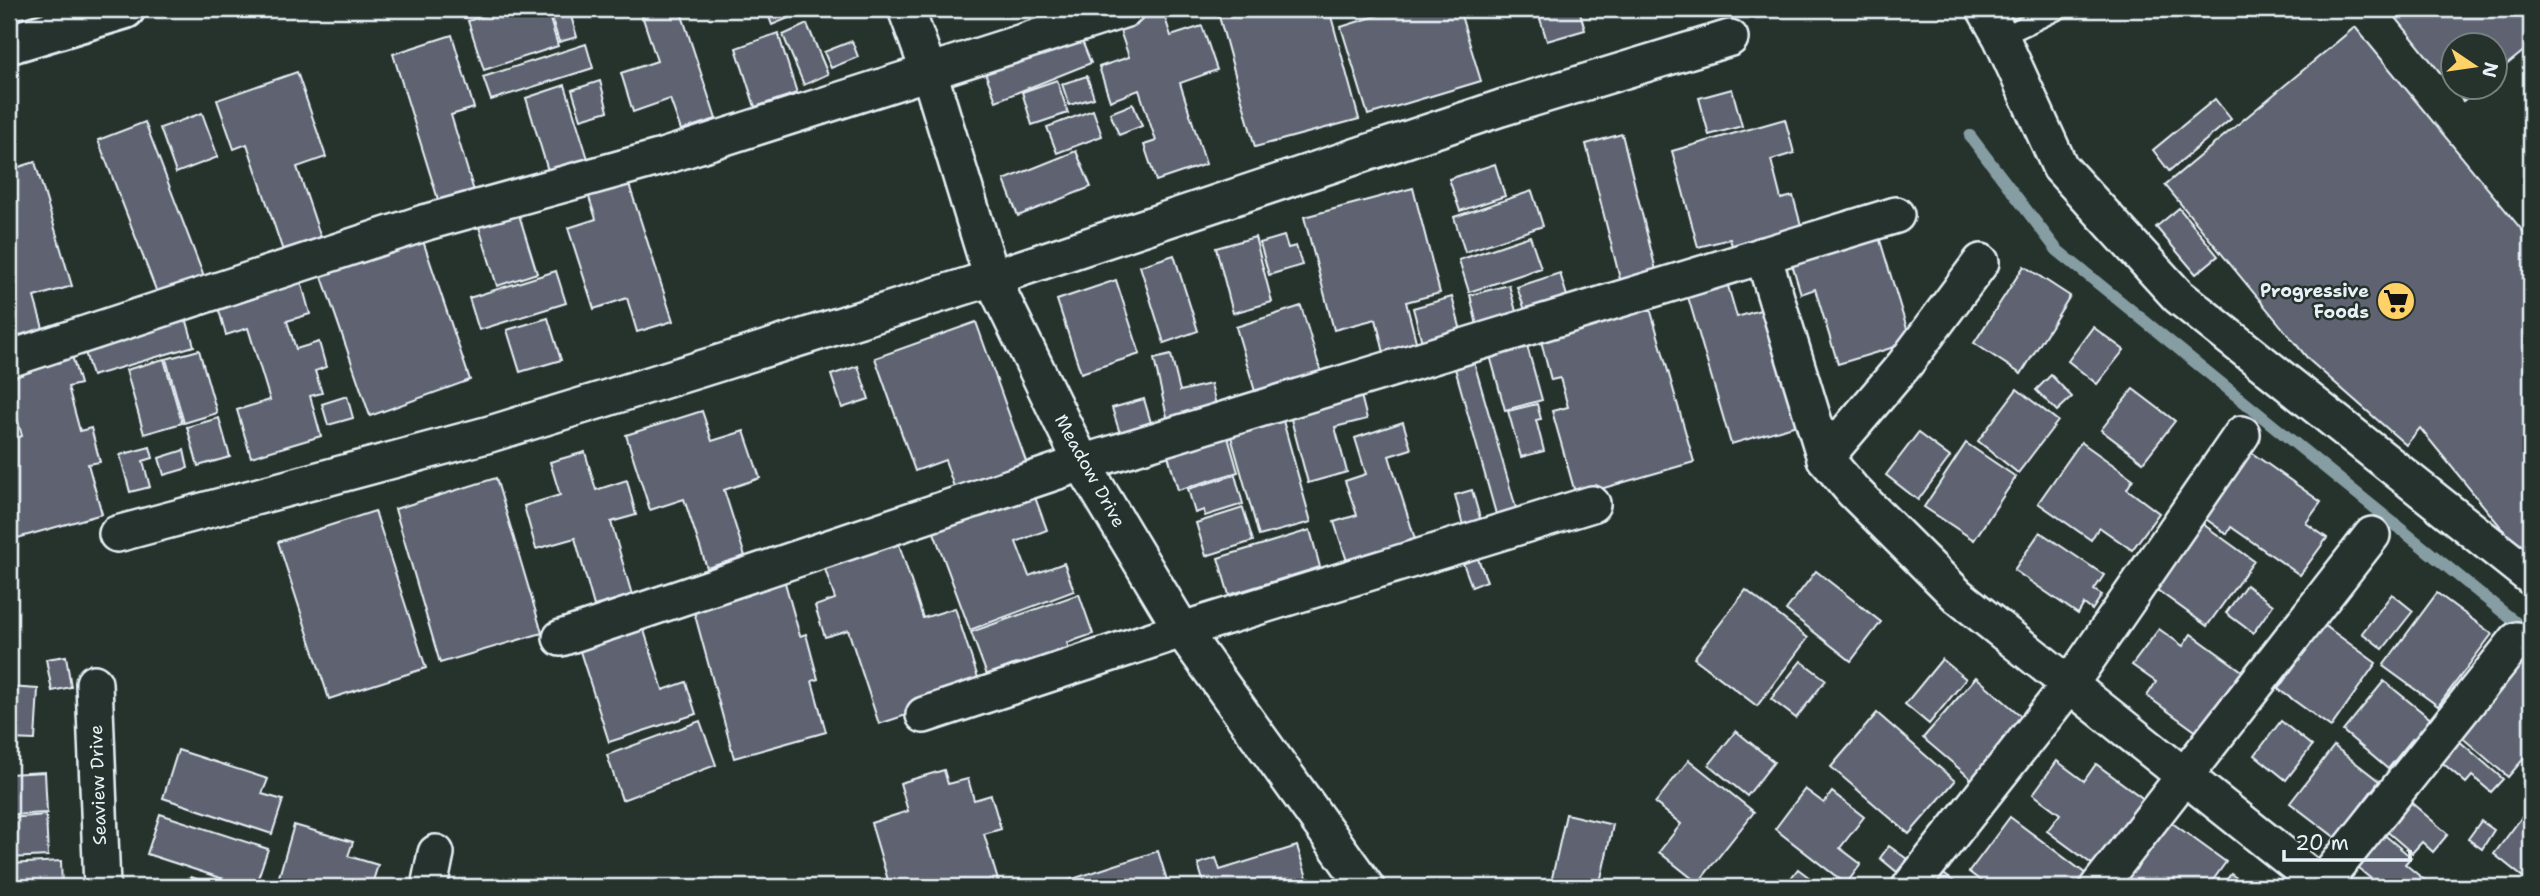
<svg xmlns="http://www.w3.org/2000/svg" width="2540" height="896" viewBox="0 0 2540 896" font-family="'Shantell Sans',sans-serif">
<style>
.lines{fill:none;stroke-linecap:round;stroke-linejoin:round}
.stream{stroke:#869ea3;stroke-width:12}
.building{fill:#5f626f;stroke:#e8f1f8;stroke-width:2}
.lane-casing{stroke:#e8f1f8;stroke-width:23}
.street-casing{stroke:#e8f1f8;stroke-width:40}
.primary-casing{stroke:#e8f1f8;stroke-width:44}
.lane{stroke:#26332d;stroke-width:18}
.street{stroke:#26332d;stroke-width:35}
.primary{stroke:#26332d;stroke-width:38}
.labels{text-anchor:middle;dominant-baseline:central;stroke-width:5;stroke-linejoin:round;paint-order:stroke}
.poi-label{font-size:18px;font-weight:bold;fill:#e8f1f8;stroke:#26332d;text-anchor:end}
.street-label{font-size:18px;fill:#e8f1f8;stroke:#26332d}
</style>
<rect width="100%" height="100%" fill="#26332d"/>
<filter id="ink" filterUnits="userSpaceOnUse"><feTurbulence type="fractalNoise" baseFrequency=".0143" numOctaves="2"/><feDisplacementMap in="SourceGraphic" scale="14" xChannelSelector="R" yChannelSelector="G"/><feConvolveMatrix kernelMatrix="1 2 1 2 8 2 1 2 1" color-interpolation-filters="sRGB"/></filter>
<g filter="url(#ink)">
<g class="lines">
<!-- stream -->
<path class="stream" d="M1970 136 2057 250 2530 634"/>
</g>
<!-- building -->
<g class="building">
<path d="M504 9H547L558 46 484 70 468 21Z"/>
<path d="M549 9H569L577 37 559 42Z"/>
<path d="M640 9H680L716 119 681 130 670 99 633 112 621 73 657 61Z"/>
<path d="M766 9H810L772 25Z"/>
<path d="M1127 9H1162L1171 36 1202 26 1217 70 1180 83 1206 164 1156 181 1144 145 1156 141 1139 90 1110 101 1099 67 1129 57 1114 13Z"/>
<path d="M1217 9H1329L1359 119 1255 147Z"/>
<path d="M1398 9H1459L1481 81 1368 115 1341 27Z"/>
<path d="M1537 9H1579L1585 30 1547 41Z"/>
<path d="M2389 9H2531V45L2494 75V46H2452V88H2480L2463 101Z"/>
<path d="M807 24 828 74 804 85 783 35Z"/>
<path d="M1075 24 1091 63 996 101 981 62Z"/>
<path d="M2355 27 2531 241V564L2420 428 2406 445 2309 360 2165 185Z"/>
<path d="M778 33 797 93 755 107 736 48Z"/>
<path d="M452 35 474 108 451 115 476 198 441 209 393 54Z"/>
<path d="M852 41 858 57 831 68 824 52Z"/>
<path d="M586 44 593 68 491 100 483 77Z"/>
<path d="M297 72 326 157 297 167 323 244 285 257 247 144 234 149 217 100Z"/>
<path d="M1087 76 1094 98 1069 105 1062 84Z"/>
<path d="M1057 80 1068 113 1032 125 1022 92Z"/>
<path d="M600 81 608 111 581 119 572 90Z"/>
<path d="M565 85 589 162 549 174 526 98Z"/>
<path d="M1732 89 1742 126 1709 135 1699 98Z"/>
<path d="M2215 99 2231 119 2169 171 2153 150Z"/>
<path d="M1133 104 1142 126 1119 135 1110 113Z"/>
<path d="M1093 110 1102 136 1057 153 1047 127Z"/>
<path d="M202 113 218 157 176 173 160 128Z"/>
<path d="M1785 119 1794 153 1771 160 1781 199 1793 196 1805 240 1736 259 1730 239 1698 247 1672 151Z"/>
<path d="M145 122 207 285 161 303 98 140Z"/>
<path d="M1622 134 1657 274 1621 283 1586 144Z"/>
<path d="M1076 151 1091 187 1018 216 1004 180Z"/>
<path d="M35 162 72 286 34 297 43 328 10 338 9 170Z"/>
<path d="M1495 164 1505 196 1460 211 1449 179Z"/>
<path d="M625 172 673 321 637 332 627 298 594 309 568 228 596 219 585 185Z"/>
<path d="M1413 188 1440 293 1406 302 1417 345 1384 353 1376 319 1334 330 1304 217Z"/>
<path d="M1532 191 1543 226 1465 252 1454 217Z"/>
<path d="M515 202 537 273 497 286 475 214Z"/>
<path d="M2179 208 2218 256 2196 274 2156 227Z"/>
<path d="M1876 227 1911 342 1838 364 1815 289 1801 294 1789 254Z"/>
<path d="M420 232 470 380 370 416 319 268Z"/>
<path d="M1284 236 1288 248 1296 246 1302 265 1269 275 1260 243Z"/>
<path d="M1530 236 1541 268 1469 292 1459 260Z"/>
<path d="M1255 237 1272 302 1233 313 1216 248Z"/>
<path d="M1174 255 1198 331 1164 343 1140 266Z"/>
<path d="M2024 266 2070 296 2021 374 1974 343Z"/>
<path d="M556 271 566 303 479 330 469 298Z"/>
<path d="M1560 273 1570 306 1528 319 1517 287Z"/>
<path d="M299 274 310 314 287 321 296 349 319 342 326 367 315 371 322 393 310 396 321 436 251 457 237 410 270 400 248 328 226 335 216 300Z"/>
<path d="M1726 279 1737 317 1770 307 1807 422 1731 444 1686 290Z"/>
<path d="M1116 280 1140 354 1081 373 1057 300Z"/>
<path d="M1509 285 1519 323 1479 334 1470 295Z"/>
<path d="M1452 297 1463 338 1424 350 1413 308Z"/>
<path d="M1648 301 1694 462 1576 496 1552 411 1568 407 1560 378 1551 380 1539 333Z"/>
<path d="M1301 306 1325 385 1259 405 1236 327Z"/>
<path d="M185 314 194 346 92 376 83 345Z"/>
<path d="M548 318 561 360 520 372 507 330Z"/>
<path d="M976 322 1029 470 957 496 945 460 915 471 875 358Z"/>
<path d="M2093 327 2124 350 2097 384 2068 361Z"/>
<path d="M1526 342 1542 400 1505 410 1489 352Z"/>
<path d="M199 350 217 413 184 423 166 359Z"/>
<path d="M71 352 80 384 68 387 80 431 91 428 100 462 88 464 102 514 14 539 9 519V440L22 436 14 407 9 408V369Z"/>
<path d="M1171 355 1180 391 1211 384 1219 418 1170 430 1154 359Z"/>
<path d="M164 359 182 423 144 434 126 370Z"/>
<path d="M1473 359 1516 508 1496 514 1454 365Z"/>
<path d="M858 366 869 399 842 408 831 375Z"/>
<path d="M2051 375 2072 397 2057 411 2036 390Z"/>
<path d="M1359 388 1367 419 1335 427 1347 472 1308 483 1288 408Z"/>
<path d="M2017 389 2058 421 2018 473 1978 441Z"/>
<path d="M2133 389 2175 421 2143 462 2101 430Z"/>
<path d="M347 396 353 418 328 425 322 404Z"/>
<path d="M1144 399 1154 433 1123 443 1112 408Z"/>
<path d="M1537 404 1541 419 1536 420 1544 451 1521 457 1508 411Z"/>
<path d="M1280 410 1311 522 1259 536 1228 426Z"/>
<path d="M702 411 712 441 744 431 760 478 724 490 745 556 707 568 684 499 650 510 626 435Z"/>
<path d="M219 418 230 457 198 466 187 427Z"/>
<path d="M1403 422 1411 449 1389 456 1415 539 1347 561 1334 522 1357 515 1345 481 1366 474 1355 438Z"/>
<path d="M1918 433 1950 457 1918 500 1886 475Z"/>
<path d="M1227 434 1238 472 1178 490 1167 452Z"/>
<path d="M2081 442 2133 479 2127 489 2159 513 2132 550 2099 527 2091 540 2038 503Z"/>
<path d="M1966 443 2016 477 1974 540 1924 507Z"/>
<path d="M150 447 153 458 143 461 150 487 130 492 120 455Z"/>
<path d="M184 450 188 468 164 475 159 458Z"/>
<path d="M2249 451 2321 502 2306 523 2327 538 2300 575 2231 527 2227 534 2203 517Z"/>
<path d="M585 452 596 490 627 480 636 515 611 522 632 595 594 606 575 538 536 549 524 506 560 495 550 462Z"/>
<path d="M1235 475 1243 504 1205 516 1204 510 1195 513 1188 489Z"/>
<path d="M496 478 542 633 440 663 395 509Z"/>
<path d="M1032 489 1047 530 1016 542 1029 576 1064 563 1074 591 970 630 932 527Z"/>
<path d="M1472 490 1482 525 1464 530 1455 495Z"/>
<path d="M1243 508 1253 541 1206 556 1196 523Z"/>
<path d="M375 511 426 668 329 699 278 542Z"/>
<path d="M2200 522 2254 561 2207 626 2153 587Z"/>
<path d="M1310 530 1320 567 1229 595 1218 558Z"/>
<path d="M2040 532 2104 575 2094 590 2102 595 2092 610 2084 604 2078 614 2014 570Z"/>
<path d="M896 535 923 618 955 608 982 690 879 724 848 630 825 637 815 606 835 599 822 560Z"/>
<path d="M1474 549 1487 581 1472 587 1460 555Z"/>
<path d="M1816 571 1881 622 1851 661 1786 610Z"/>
<path d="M782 572 800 636 806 634 818 679 812 681 826 732 734 758 690 597Z"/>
<path d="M2246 585 2273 605 2253 633 2226 613Z"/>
<path d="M1746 590 1808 638 1757 706 1694 658Z"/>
<path d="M2437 593 2492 634 2438 706 2383 666Z"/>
<path d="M1079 594 1093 634 1067 643 1073 662 1024 680 1018 663 987 675 971 632Z"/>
<path d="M2392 594 2413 611 2383 649 2362 633Z"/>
<path d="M641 621 663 690 686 682 696 714 609 742 577 642Z"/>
<path d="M2324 625 2376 663 2331 727 2278 689Z"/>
<path d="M2159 629 2183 646 2191 634 2249 676 2205 738 2147 696 2156 682 2132 665Z"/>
<path d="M2512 654 2531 670V750L2508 777 2451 728Z"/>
<path d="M66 656 71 687 52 691 46 659Z"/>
<path d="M1942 659 1966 679 1929 724 1905 704Z"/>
<path d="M1801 661 1826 680 1796 718 1771 699Z"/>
<path d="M1976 677 2027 721 1975 782 1923 738Z"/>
<path d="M2384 681 2433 721 2416 741 2413 738 2388 769 2343 731Z"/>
<path d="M9 687 38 689 35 740 9 739Z"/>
<path d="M1877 713 1955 781 1909 834 1831 767Z"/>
<path d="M700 721 716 765 622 800 607 755Z"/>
<path d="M2281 721 2312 746 2286 780 2255 755Z"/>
<path d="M1736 731 1774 762 1747 796 1709 765Z"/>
<path d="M2457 739 2503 779 2491 792 2472 776 2466 783 2438 759Z"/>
<path d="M2334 746 2379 781 2336 838 2290 803Z"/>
<path d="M178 750 268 779 262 794 283 800 272 834 163 798Z"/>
<path d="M1689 760 1754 812 1698 883 1659 852 1681 824 1655 803Z"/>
<path d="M2057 761 2084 781 2096 764 2145 800 2096 867 2047 831 2060 814 2033 794Z"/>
<path d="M944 770 948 784 968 779 974 800 991 795 1001 829 984 834 1000 887H890L871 823 908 811 900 783Z"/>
<path d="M45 772 47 813 9 815V774Z"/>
<path d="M1805 789 1824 803 1832 792 1864 817 1840 848 1861 864 1846 884 1775 829Z"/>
<path d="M2407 799 2448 834 2433 852 2422 842 2412 853 2383 828Z"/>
<path d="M2531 805V869L2524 878 2494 854Z"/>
<path d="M160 814 268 849 255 887H248L147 854Z"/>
<path d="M1566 814 1613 825 1599 887H1550Z"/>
<path d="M46 815 48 856 9 858V818Z"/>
<path d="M2010 817 2094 880 2088 887H1989L1969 872Z"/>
<path d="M2164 817 2226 862 2208 887H2126L2118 881Z"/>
<path d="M2481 821 2494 830 2482 849 2468 839Z"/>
<path d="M294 825 353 842 348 856 378 865 372 884 382 887H276Z"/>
<path d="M2381 832 2411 857 2405 864 2433 887H2381L2353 864Z"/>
<path d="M1297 846 1310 887H1205L1198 864 1216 858 1220 870Z"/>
<path d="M1889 846 1907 859 1897 872 1880 858Z"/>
<path d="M1158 851 1169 887H1059L1057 884Z"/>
<path d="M61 861 62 887H9V864Z"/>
<path d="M1798 869 1822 887H1784Z"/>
<path d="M1937 869 1957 884 1955 887H1923Z"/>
<path d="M2231 874 2249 887H2221Z"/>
<path d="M191 877 219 887H168L171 881 187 887Z"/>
</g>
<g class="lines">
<defs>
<path id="lane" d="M2001 37 2059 9"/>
<g id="street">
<path d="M906 9 929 72 992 278 1082 463 1182 630 1366 887"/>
<path d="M1985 9 2001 37 2060 167 2178 296 2531 577"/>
<path d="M1763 255 1825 458"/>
<path d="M1981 262 1905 364 1825 458 1853 491 1958 596 2324 887"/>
<path d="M9 359 427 222 662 157 1126 9"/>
<path d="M117 534 490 434 604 399 992 278 1501 108 1730 38"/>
<path d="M561 638 1082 463 1896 215"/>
<path d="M94 683 102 887"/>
<path d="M924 715 1182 630 1592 504"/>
<path d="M429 887 436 853"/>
<path d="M1910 887 2070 684 2242 434"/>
<path d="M2098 887 2372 535"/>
<path d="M2320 887 2517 640"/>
</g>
<path id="primary" d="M9 44 125 9"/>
</defs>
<!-- lane casing -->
<use href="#lane" class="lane-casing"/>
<!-- street casing -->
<use href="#street" class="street-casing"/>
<!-- primary casing -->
<use href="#primary" class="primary-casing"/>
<!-- lane -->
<use href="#lane" class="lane"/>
<!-- street -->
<use href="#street" class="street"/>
<!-- primary -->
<use href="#primary" class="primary"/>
</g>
</g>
<!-- icons -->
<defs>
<symbol id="supermarket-disc" viewBox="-11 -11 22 22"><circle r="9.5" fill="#ffd166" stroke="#26332d"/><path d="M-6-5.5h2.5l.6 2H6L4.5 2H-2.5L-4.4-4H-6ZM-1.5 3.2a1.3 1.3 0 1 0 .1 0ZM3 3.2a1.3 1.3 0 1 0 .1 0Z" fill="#111"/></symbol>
</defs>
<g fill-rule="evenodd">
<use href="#supermarket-disc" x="2374" y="279" width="44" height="44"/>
</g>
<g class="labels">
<!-- poi labels -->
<g class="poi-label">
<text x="2369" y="291">Progressive<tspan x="2369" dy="21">Foods</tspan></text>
</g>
<!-- street labels -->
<g class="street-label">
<text transform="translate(1090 471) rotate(61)">Meadow Drive</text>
<text transform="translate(98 785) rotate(-92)">Seaview Drive</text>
</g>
</g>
<!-- margin -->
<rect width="2540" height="896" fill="none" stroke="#26332d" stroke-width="35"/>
<rect x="18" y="18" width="2505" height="861" fill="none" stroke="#e8f1f8" stroke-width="2.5" filter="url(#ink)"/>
<!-- north arrow -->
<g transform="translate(2474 66) rotate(103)"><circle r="33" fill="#26332d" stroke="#747f7e" stroke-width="2"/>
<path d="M0-5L12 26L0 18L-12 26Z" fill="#ffd166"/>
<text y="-10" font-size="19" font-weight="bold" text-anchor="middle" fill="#e8f1f8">N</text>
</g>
<!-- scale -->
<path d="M2284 850v10h126v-10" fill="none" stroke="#e8f1f8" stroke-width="3.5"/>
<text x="2295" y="850" font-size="21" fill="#e8f1f8" stroke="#26332d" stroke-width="5" paint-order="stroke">20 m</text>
</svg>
